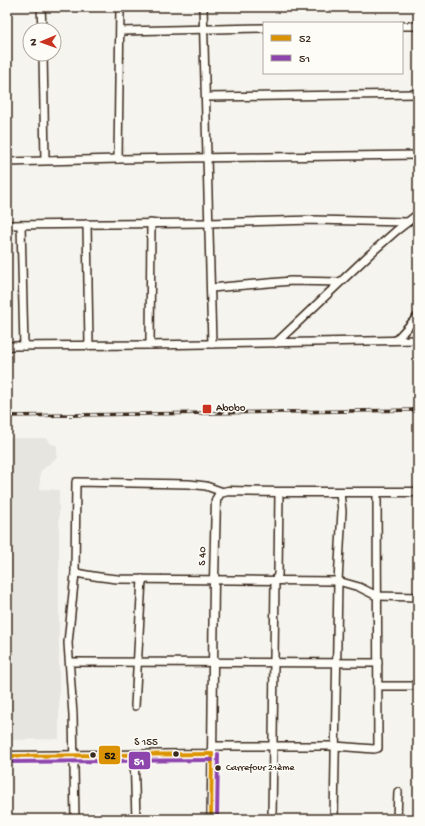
<svg xmlns="http://www.w3.org/2000/svg" width="425" height="826" viewBox="0 0 425 826" font-family="'Gochi Hand',sans-serif">
<style>
.built{fill:#e7e5df}
.lines{fill:none;stroke-linecap:round;stroke-linejoin:round}
.minor-casing{stroke:#3b2a1e;stroke-width:10}
.tertiary-casing{stroke:#3b2a1e;stroke-width:11}
.minor{stroke:#fdfcf7;stroke-width:7}
.tertiary{stroke:#fdfcf7;stroke-width:8}
.rail-casing{stroke:#3b2a1e;stroke-width:3.5}
.rail{stroke:#fdfcf7;stroke-width:2;stroke-dasharray:6;stroke-linecap:butt}
.bus-1-casing{stroke:#fdfcf7;stroke-width:7}
.bus-2-casing{stroke:#fdfcf7;stroke-width:7}
.bus-1{stroke:#db9304;stroke-width:4}
.bus-2{stroke:#8e44ad;stroke-width:4}
.poi-dot{fill:#c8321e;stroke:#fdfcf7;stroke-width:1.5}
.bus-dot{fill:#3b2a1e;stroke:#fdfcf7;stroke-width:1.5}
.labels{text-anchor:middle;dominant-baseline:central;stroke-width:3;stroke-linejoin:round;paint-order:stroke}
.bus-label{font-size:10px;fill:#3b2a1e;stroke:#fdfcf7;text-anchor:start}
.poi-label{font-size:11px;fill:#3b2a1e;stroke:#fdfcf7;text-anchor:start}
.street-label{font-size:11px;fill:#3b2a1e;stroke:#fdfcf7}
.line-badge{stroke:#fdfcf7;stroke-width:1.5}
.badge-label{font-size:11px;text-anchor:middle;font-weight:bold;fill:#fff}
.pale-badge-label{font-size:11px;text-anchor:middle;font-weight:bold;fill:#111}
</style>
<rect width="100%" height="100%" fill="#f5f4ee"/>
<filter id="ink" filterUnits="userSpaceOnUse"><feTurbulence type="fractalNoise" baseFrequency=".025" numOctaves="2"/><feDisplacementMap in="SourceGraphic" scale="8" xChannelSelector="R" yChannelSelector="G"/><feConvolveMatrix kernelMatrix="1 2 1 2 8 2 1 2 1" color-interpolation-filters="sRGB"/></filter>
<g filter="url(#ink)">
<!-- built -->
<path class="built" d="M7 438H47L51 444 57 445V457L40 472V489L59 490V739L7 740Z"/>
<g class="lines">
<defs>
<g id="minor">
<path d="M41 7 42 30"/>
<path d="M203 7 212 344"/>
<path d="M402 26H418"/>
<path d="M121 31 264 28"/>
<path d="M43 54 45 160"/>
<path d="M206 97 418 94"/>
<path d="M118 159 120 7"/>
<path d="M7 162 118 159 418 155"/>
<path d="M87 224 89 345"/>
<path d="M7 225 208 223 313 220 407 222"/>
<path d="M21 225 24 346"/>
<path d="M211 288 291 281 340 282"/>
<path d="M396 340 418 316"/>
<path d="M276 343 370 254 396 231 418 214"/>
<path d="M150 345 151 223"/>
<path d="M7 346 150 345 418 340"/>
<path d="M75 573C89 575 103 578 118 579L338 581 359 587 377 596 418 597"/>
<path d="M70 662 378 663"/>
<path d="M378 686H418"/>
<path d="M135 706 142 579"/>
<path d="M212 746H335L374 749 378 748 377 492"/>
<path d="M134 754 136 819"/>
<path d="M75 819 73 715 68 643 75 573 76 482 189 484 206 486 223 492"/>
<path d="M211 819 212 754"/>
<path d="M272 819 275 580 278 575 279 492"/>
<path d="M334 819 338 581 342 511 340 493"/>
<path d="M397 819 398 792"/>
</g>
<path id="tertiary" d="M7 756 212 754 214 580 216 500 220 493 228 491 279 492H418"/>
</defs>
<!-- minor casing -->
<use href="#minor" class="minor-casing"/>
<!-- tertiary casing -->
<use href="#tertiary" class="tertiary-casing"/>
<!-- minor -->
<use href="#minor" class="minor"/>
<!-- tertiary -->
<use href="#tertiary" class="tertiary"/>
<defs>
<path id="rail" d="M7 416 418 410"/>
</defs>
<!-- rail casing -->
<use href="#rail" class="rail-casing"/>
<!-- rail -->
<use href="#rail" class="rail"/>
<defs>
<g id="bus-1">
<path d="M7 756 212 754"/>
<path d="M211 819 212 754"/>
</g>
<g id="bus-2">
<path d="M7 762 212 760"/>
<path d="M217 819 218 754"/>
</g>
</defs>
<!-- bus-1 casing -->
<use href="#bus-1" class="bus-1-casing"/>
<!-- bus-2 casing -->
<use href="#bus-2" class="bus-2-casing"/>
<!-- bus-1 -->
<use href="#bus-1" class="bus-1"/>
<!-- bus-2 -->
<use href="#bus-2" class="bus-2"/>
</g>
</g>
<!-- markers -->
<rect class="poi-dot" x="202" y="404" width="10" height="10" rx="2"/>
<g class="bus-dot">
<circle cx="176" cy="754" r="3.5"/>
<circle cx="93" cy="755" r="3.5"/>
<circle cx="218" cy="768" r="3.5"/>
</g>
<g class="labels">
<!-- bus labels -->
<g class="bus-label">
<text x="226" y="768">Carrefour 21ème</text>
</g>
<!-- poi labels -->
<g class="poi-label">
<text x="216" y="409">Abobo</text>
</g>
<!-- street labels -->
<g class="street-label">
<text transform="translate(203 556) rotate(-88)">S 40</text>
<text x="146" y="743">S 155</text>
</g>
</g>
<g class="line-badge">
<rect x="98" y="745" width="23" height="20" rx="4" fill="#db9304"/>
<rect x="128" y="751" width="23" height="19" rx="4" fill="#8e44ad"/>
</g>
<g class="badge-label">
<text x="139" y="765">51</text>
</g>
<g class="pale-badge-label">
<text x="110" y="759">52</text>
</g>
<!-- margin -->
<rect width="425" height="826" fill="none" stroke="#fdfcf7" stroke-width="24"/>
<rect x="12" y="12" width="401" height="802" fill="none" stroke="#3b2a1e" stroke-width="1.5" filter="url(#ink)"/>
<!-- legend -->
<rect x="263" y="22" width="140" height="52" fill="#fdfcf7" stroke="#afa8a0"/>
<rect x="271" y="35" width="20" height="6" fill="#db9304" stroke="#afa8a0"/>
<text x="299" y="42" font-size="12" fill="#3b2a1e">52</text>
<rect x="271" y="55" width="20" height="6" fill="#8e44ad" stroke="#afa8a0"/>
<text x="299" y="62" font-size="12" fill="#3b2a1e">51</text>
<!-- north arrow -->
<g transform="translate(42 42) rotate(268)"><circle r="19" fill="#fdfcf7" stroke="#afa8a0"/>
<path d="M0-3L7 15L0 10L-7 15Z" fill="#c8321e"/>
<text y="-6" font-size="11" font-weight="bold" text-anchor="middle" fill="#3b2a1e">N</text>
</g>
</svg>
